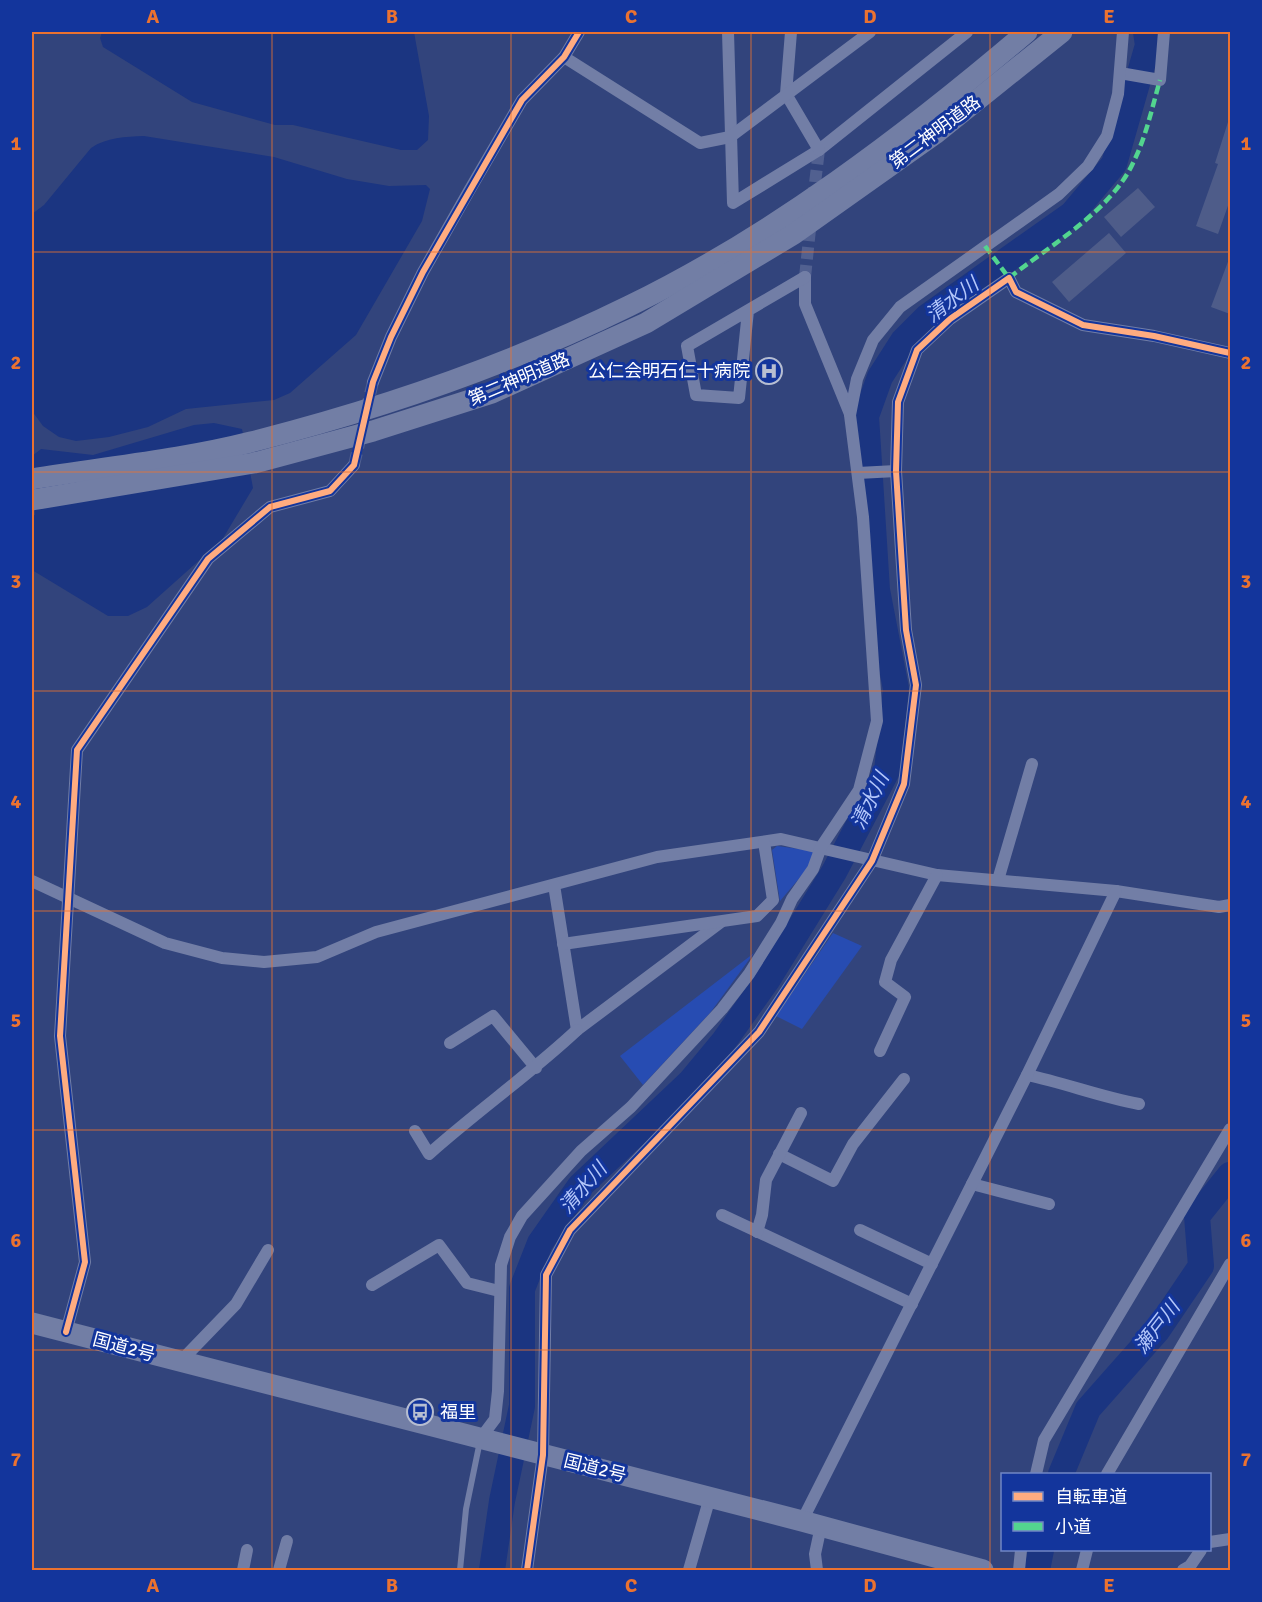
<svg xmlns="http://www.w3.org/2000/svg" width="1262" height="1602" viewBox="0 0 1262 1602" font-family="Signika,'Noto Sans JP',sans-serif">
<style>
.green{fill:#274cb2}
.water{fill:#1b3581}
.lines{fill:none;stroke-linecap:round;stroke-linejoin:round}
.river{stroke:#1b3581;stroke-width:26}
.building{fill:#4e5c89}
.street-tunnel{stroke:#516090;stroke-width:12;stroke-dasharray:12 6;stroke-linecap:butt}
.lane{stroke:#727ea6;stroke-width:6}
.street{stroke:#727ea6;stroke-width:12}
.highway{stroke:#727ea5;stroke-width:21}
.quiet{stroke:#53d58f;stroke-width:4.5;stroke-dasharray:9 4.5;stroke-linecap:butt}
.cycleway-casing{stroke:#13359c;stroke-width:10}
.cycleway{stroke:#ffac80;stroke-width:6}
.grid{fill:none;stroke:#eb7230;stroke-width:1.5;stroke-opacity:0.55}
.labels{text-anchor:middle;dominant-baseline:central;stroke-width:6;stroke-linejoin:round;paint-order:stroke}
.street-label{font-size:18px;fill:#fff;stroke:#13359c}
.poi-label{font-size:18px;fill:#fff;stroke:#13359c;text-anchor:end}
.water-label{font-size:20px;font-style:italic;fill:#b4c7fa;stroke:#13359c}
.neatline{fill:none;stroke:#eb7230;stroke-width:2}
.grid-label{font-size:20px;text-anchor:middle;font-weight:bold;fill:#eb7230}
</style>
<rect width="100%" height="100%" fill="#32447c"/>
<!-- green -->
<g class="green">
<path d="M777 846 815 851 808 868 780 901 772 850Z"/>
<path d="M833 933 862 946 802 1029 776 1016Z"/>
<path d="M754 953 710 1013 643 1085 620 1056Z"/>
</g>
<!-- water -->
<g class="water">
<path d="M102 32H414L429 116 428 140 417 150H401L293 125H275L192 102 103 47 100 38Z"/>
<path d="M144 136 274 157 347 179 389 186 426 185 430 189 422 221 356 335 290 393 274 400 186 409 148 427 109 437 76 441 59 437 43 426 32 411V214L44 205 91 148C107 137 125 137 144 136Z"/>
<path d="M214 423 242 429 253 488 222 540 147 607 128 616H108L32 570V516L35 515 32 456 41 449 93 455 194 425Z"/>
</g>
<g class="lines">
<!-- river -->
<g class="river">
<path d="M1061 1474 1088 1409 1157 1331 1201 1266 1197 1216 1230 1175"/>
<path d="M492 1570 502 1501 522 1406V1289L540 1243 580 1186 690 1082 724 1041 768 979 834 872 887 771 896 689 877 590 866 416 880 377 903 341 928 316 1072 214 1114 164 1148 45 1146 32"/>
<path d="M1037 1570 1041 1550"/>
</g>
</g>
<!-- building -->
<g class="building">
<path d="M1228 122 1230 123V200L1218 234 1196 226 1218 164 1215 163Z"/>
<path d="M1138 188 1155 207 1121 237 1104 217Z"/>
<path d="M1109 233 1126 253 1069 302 1052 282Z"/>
<path d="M1229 259H1230V314L1211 307Z"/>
</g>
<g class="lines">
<!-- street-tunnel -->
<g class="street-tunnel">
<path d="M813 200 819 150"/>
<path d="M805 277 811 220"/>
<path d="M366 411 373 382"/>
<path d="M354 465 362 431"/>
</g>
<!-- lane -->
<path class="lane" d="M460 1570 466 1509 480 1441"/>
<!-- street -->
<g class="street">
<path d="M728 32 733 203 819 150 967 32"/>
<path d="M791 32 786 94 819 150"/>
<path d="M564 57 700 143 730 137 870 32"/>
<path d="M1120 73 1160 80 1164 32"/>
<path d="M805 277V304L850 414"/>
<path d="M748 311 739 398 696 395 687 346 805 277"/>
<path d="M373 382 391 337 423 272 469 191 522 100 564 57 579 32"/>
<path d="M858 473 896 471"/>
<path d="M998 880 1032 764"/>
<path d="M32 881 165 943 222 958 264 962 317 957 376 932 657 857 781 839 937 875 1116 891 1219 907 1230 905"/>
<path d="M554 885 577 1030 721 922"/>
<path d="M563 944 757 916 773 900 764 842"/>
<path d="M450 1043 493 1016 536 1068"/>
<path d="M880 1051 905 997 885 982 891 960 937 875"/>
<path d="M1027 1075C1065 1083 1101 1097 1139 1104"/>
<path d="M415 1131 429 1154C477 1111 530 1074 577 1030"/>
<path d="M779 1154 833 1181 853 1144 904 1079"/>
<path d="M972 1184 1049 1204"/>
<path d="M722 1215 912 1304"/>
<path d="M860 1230 932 1264"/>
<path d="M757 1232 762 1215 766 1180 801 1113"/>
<path d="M372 1285 439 1245 467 1283 499 1291"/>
<path d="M66 1332 85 1262 60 1036 77 750 208 559 270 507 330 491 354 465"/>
<path d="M181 1361 236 1304 268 1250"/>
<path d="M480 1439 495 1419 498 1391 501 1265 510 1237 522 1216 581 1151 631 1107 722 1009 749 974 781 923 792 899 813 869 821 847 859 790 877 721 863 517 850 415 857 379 873 340 900 307 1059 194 1088 166 1107 136 1118 94 1123 32"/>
<path d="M1036 1474 1044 1440 1230 1129"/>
<path d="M1107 1474 1230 1264"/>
<path d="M802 1521 1027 1075 1116 891"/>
<path d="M1210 1542 1230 1539"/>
<path d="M243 1570 247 1550"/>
<path d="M279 1570 287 1541"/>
<path d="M527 1570 543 1455 546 1275 570 1230 759 1032 872 861 904 784 916 685 906 630 896 471 898 402 917 350 950 319 1009 278 1016 292 1083 325 1154 336 1230 353"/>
<path d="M689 1570 710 1497"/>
<path d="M817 1570 815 1554 821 1526"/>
<path d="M1019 1570 1021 1550"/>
<path d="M1082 1570 1087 1550"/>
<path d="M1183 1570 1190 1566 1201 1550"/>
</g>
<!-- highway -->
<g class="highway">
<path d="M32 479C104 467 180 460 251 442 381 409 509 365 629 306 773 236 906 135 1027 32"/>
<path d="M32 500 254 463 373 431 492 393 646 323 794 234 935 134 1062 32"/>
<path d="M32 1323 802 1521 983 1570"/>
</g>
<!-- quiet -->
<path class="quiet" d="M985 246 1009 278C1049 246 1111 211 1133 163 1146 137 1152 108 1160 80"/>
<defs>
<g id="cycleway">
<path d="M66 1332 85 1262 60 1036 77 750 208 559 270 507 330 491 354 465 373 382 391 337 423 272 522 100 564 57 579 32"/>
<path d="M527 1570 543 1455 546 1275 570 1230 759 1032 872 861 904 784 916 685 906 630 896 471 898 402 917 350 950 319 1009 278 1016 292 1083 325 1154 336 1230 353"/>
</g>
</defs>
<!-- cycleway casing -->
<use href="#cycleway" class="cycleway-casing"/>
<!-- cycleway -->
<use href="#cycleway" class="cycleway"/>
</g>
<!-- grid -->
<path class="grid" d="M272 32V1570M511 32V1570M751 32V1570M990 32V1570M32 252H1230M32 472H1230M32 691H1230M32 911H1230M32 1130H1230M32 1350H1230"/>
<!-- icons -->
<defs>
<symbol id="hospital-ring" viewBox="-11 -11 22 22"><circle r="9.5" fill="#13359c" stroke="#b7bed1" stroke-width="1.5"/><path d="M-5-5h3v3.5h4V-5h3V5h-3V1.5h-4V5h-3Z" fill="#b7bed1"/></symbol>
<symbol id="bus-ring" viewBox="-11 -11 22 22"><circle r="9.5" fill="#13359c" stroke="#b7bed1" stroke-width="1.5"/><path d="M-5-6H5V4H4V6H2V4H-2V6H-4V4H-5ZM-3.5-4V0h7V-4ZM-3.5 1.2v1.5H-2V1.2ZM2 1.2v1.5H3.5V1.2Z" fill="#b7bed1"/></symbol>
</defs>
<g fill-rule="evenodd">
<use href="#hospital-ring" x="754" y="356" width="30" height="30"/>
<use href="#bus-ring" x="405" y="1397" width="30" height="30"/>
</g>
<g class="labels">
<!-- street labels -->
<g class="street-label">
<text transform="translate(935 132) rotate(-37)">第二神明道路</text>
<text transform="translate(519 379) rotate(-23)">第二神明道路</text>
<text transform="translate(124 1347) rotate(15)">国道2号</text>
<text transform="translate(595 1468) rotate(14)">国道2号</text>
</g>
<!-- poi labels -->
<g class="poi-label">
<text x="750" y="371">公仁会明石仁十病院</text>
<text x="440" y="1412" text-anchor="start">福里</text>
</g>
<!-- water labels -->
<g class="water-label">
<text transform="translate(952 300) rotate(-37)">清水川</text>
<text transform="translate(870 801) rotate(-64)">清水川</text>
<text transform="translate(583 1188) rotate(-49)">清水川</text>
<text transform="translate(1157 1327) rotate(-52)">瀬戸川</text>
</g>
</g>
<!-- border -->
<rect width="1262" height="1602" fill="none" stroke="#13359c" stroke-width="66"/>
<!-- legend -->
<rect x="1001" y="1473" width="210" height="78" fill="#13359c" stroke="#7186c4" stroke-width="1.5"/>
<rect x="1013" y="1492" width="30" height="9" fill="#ffac80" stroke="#7186c4" stroke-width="1.5"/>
<text x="1055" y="1503" font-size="18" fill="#ffffff">自転車道</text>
<rect x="1013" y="1522" width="30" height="9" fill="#53d58f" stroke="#7186c4" stroke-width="1.5"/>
<text x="1055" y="1533" font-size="18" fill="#ffffff">小道</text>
<rect x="33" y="33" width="1196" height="1536" class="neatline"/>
<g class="grid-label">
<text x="153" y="23">A</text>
<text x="392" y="23">B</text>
<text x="631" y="23">C</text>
<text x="870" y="23">D</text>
<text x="1109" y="23">E</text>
<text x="16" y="150">1</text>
<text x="1246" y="150">1</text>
<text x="16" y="369">2</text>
<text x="1246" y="369">2</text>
<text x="16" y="588">3</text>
<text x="1246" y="588">3</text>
<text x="16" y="808">4</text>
<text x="1246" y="808">4</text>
<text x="16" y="1027">5</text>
<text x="1246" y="1027">5</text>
<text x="16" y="1247">6</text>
<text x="1246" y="1247">6</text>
<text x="16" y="1466">7</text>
<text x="1246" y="1466">7</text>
<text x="153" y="1592">A</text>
<text x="392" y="1592">B</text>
<text x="631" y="1592">C</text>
<text x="870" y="1592">D</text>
<text x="1109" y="1592">E</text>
</g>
</svg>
